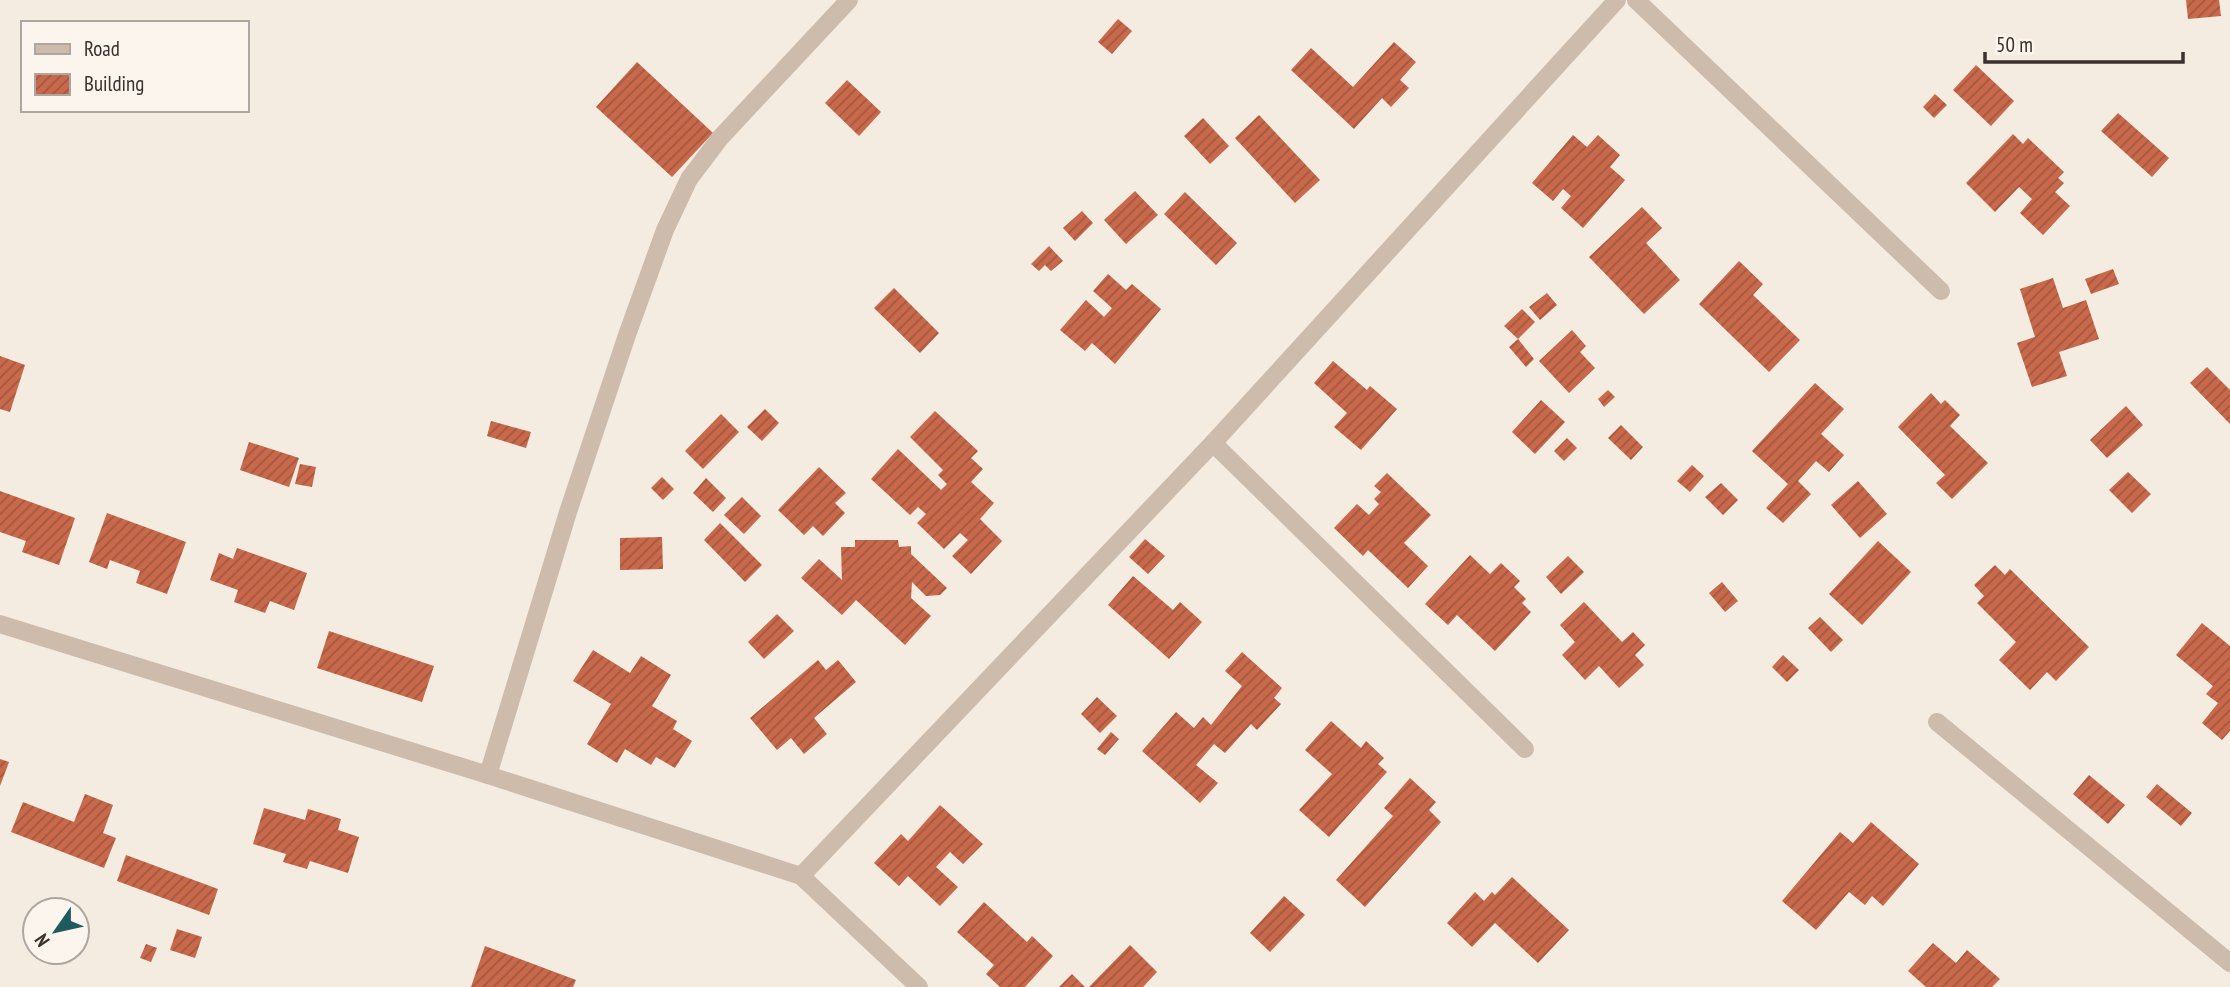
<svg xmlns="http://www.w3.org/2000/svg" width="2230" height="987" viewBox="0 0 2230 987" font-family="'PT Sans Narrow',sans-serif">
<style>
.building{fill:url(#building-hatch)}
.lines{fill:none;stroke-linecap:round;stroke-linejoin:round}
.minor{stroke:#cdbbac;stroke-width:18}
</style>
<defs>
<pattern id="building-hatch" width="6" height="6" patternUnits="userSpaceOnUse" patternTransform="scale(1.75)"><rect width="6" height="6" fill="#c8694b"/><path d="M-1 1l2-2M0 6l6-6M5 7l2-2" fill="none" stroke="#a4573f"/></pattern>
</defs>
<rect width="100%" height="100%" fill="#f4ebe1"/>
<!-- building -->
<g class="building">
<path d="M2186 0H2219L2221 16 2188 19Z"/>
<path d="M1118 19 1132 31 1112 54 1098 42Z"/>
<path d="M1394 42 1416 62 1400 80 1409 88 1391 107 1382 98 1354 129 1291 70 1311 48 1353 87Z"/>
<path d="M637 62 713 133 672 177 596 107Z"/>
<path d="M1976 65 2014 101 1991 126 1953 90Z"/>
<path d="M847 80 881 112 859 136 825 103Z"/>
<path d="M1935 94 1947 105 1934 118 1923 107Z"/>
<path d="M2118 113 2169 158 2152 177 2101 131Z"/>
<path d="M1259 115 1320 180 1295 203 1235 138Z"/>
<path d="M1203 118 1229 146 1210 164 1184 136Z"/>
<path d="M2013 134 2023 144 2028 138 2064 172 2058 178 2064 183 2055 192 2070 206 2043 235 2020 213 2032 199 2019 187 1995 212 1966 183Z"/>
<path d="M1573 135 1587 147 1598 135 1620 155 1610 167 1625 180 1583 228 1561 208 1571 196 1563 189 1553 201 1532 183Z"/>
<path d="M1135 191 1158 215 1126 244 1104 220Z"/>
<path d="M1185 192 1237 243 1216 265 1164 214Z"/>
<path d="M1642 207 1662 228 1646 243 1680 280 1644 314 1589 257Z"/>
<path d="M1082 211 1093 223 1075 241 1063 228Z"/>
<path d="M1049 246 1063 261 1051 271 1045 265 1039 271 1031 264Z"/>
<path d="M1739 261 1763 284 1753 295 1800 340 1769 372 1699 304Z"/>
<path d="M2113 269 2119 284 2091 294 2085 279Z"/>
<path d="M1108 274 1126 290 1132 284 1161 309 1115 364 1092 343 1085 351 1060 330 1086 300 1104 317 1112 308 1093 291Z"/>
<path d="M2053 278 2063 308 2086 300 2099 339 2059 352 2067 376 2032 387 2017 343 2035 337 2020 289Z"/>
<path d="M894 288 939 333 920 353 874 308Z"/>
<path d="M1547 293 1557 305 1540 320 1529 307Z"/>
<path d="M1522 309 1535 322 1518 339 1504 326Z"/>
<path d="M1572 330 1586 346 1580 352 1595 368 1569 393 1539 361Z"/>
<path d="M1518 339 1534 359 1526 367 1509 347Z"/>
<path d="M0 356 25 365 10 412 0 409Z"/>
<path d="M1333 361 1367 390 1370 386 1397 409 1361 450 1334 427 1347 413 1314 383Z"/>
<path d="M2207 367 2230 390V424L2190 383Z"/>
<path d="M1815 383 1844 409 1821 434 1844 455 1829 472 1816 461 1798 481 1811 494 1783 523 1766 508 1788 484 1752 451Z"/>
<path d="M1608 390 1615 397 1604 407 1598 399Z"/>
<path d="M1931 393 1941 404 1945 400 1960 415 1950 426 1988 463 1952 499 1936 483 1945 475 1898 427Z"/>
<path d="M1541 400 1565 422 1535 454 1512 432Z"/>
<path d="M2126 406 2143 425 2107 458 2090 440Z"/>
<path d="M765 409 779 423 762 441 747 427Z"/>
<path d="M935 411 978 451 971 458 983 469 971 482 994 503 980 519 1002 541 971 574 952 556 968 540 960 533 944 549 917 523 926 514 918 507 910 515 871 479 898 449 941 490 947 484 938 475 943 470 910 437Z"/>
<path d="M721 414 739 432 703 469 685 451Z"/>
<path d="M491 421 531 432 526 448 487 436Z"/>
<path d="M1621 425 1643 447 1631 460 1608 438Z"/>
<path d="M1567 438 1577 448 1564 461 1554 451Z"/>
<path d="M249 442 299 458 289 487 240 470Z"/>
<path d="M300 464 316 467 312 487 295 484Z"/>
<path d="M1692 465 1704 476 1690 492 1677 481Z"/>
<path d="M819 467 846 493 835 503 845 513 823 536 813 526 804 535 778 510Z"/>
<path d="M2128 472 2151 494 2132 513 2109 490Z"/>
<path d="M1387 473 1431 515 1404 543 1428 566 1408 588 1368 550 1363 556 1334 528 1357 504 1369 515 1379 504 1374 499 1381 492 1374 486Z"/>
<path d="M662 477 674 489 663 500 651 488Z"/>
<path d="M706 478 726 498 713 512 693 493Z"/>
<path d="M1858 481 1887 514 1860 538 1831 505Z"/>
<path d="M1721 483 1738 500 1723 515 1705 497Z"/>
<path d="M0 491 75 518 59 565 22 552 26 541 0 532Z"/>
<path d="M742 497 761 516 744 534 724 515Z"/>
<path d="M107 513 186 542 167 594 136 583 140 571 110 560 107 569 89 562Z"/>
<path d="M720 523 762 565 745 582 704 540Z"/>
<path d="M662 537 663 569 620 570V538Z"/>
<path d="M1145 539 1165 556 1148 574 1129 557Z"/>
<path d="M855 540H898L899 547 911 546V554L947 588 940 595 926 596 912 582 911 598 931 616 905 645 856 600 842 615 801 578 819 559 842 580 841 547H855Z"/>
<path d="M1878 541 1911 572 1862 625 1829 594Z"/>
<path d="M237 548 307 573 294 610 270 601 265 613 234 602 238 590 210 580 219 553 233 559Z"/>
<path d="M1470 555 1490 574 1501 563 1520 581 1514 587 1526 599 1522 603 1531 612 1495 651 1457 615 1448 625 1425 604Z"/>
<path d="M1568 556 1584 572 1561 594 1546 577Z"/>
<path d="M1995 565 2005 575 2010 569 2089 647 2056 681 2047 672 2030 690 1999 660 2016 642 1977 603 1984 596 1974 585Z"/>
<path d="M1133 576 1173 610 1180 602 1202 622 1169 659 1108 605Z"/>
<path d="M1722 582 1738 601 1725 612 1709 593Z"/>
<path d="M1584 602 1622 642 1633 632 1645 645 1635 655 1644 665 1619 688 1599 666 1585 680 1562 655 1575 642 1560 625Z"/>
<path d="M777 614 794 631 764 659 748 642Z"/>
<path d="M1820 617 1843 640 1831 652 1808 628Z"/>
<path d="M2202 623 2230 646V731L2222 740 2202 723 2218 703 2206 694 2213 686 2176 655Z"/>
<path d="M329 631 434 666 422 702 317 668Z"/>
<path d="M593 650 630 673 641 656 671 675 652 706 677 721 673 729 692 741 675 768 656 757 651 765 625 749 617 763 587 744 611 704 573 681Z"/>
<path d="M1242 652 1282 688 1274 698 1281 704 1257 730 1251 724 1225 753 1214 744 1196 765 1218 783 1200 803 1142 751 1176 712 1194 728 1203 717 1211 725 1242 686 1225 671Z"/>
<path d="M1783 655 1799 670 1787 682 1772 667Z"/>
<path d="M818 660 826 670 838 660 856 682 814 718 827 734 804 754 791 738 777 750 750 718Z"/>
<path d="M1097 697 1117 716 1100 733 1081 714Z"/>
<path d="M1331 721 1361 748 1366 741 1384 758 1378 764 1387 772 1329 837 1299 810 1332 774 1305 750Z"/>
<path d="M1111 732 1119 739 1105 755 1097 749Z"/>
<path d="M0 759 9 762 0 786Z"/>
<path d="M2089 775 2125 805 2108 824 2073 794Z"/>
<path d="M1410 778 1436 802 1429 810 1441 822 1365 907 1336 880 1393 816 1384 808Z"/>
<path d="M2157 784 2192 813 2181 826 2146 797Z"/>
<path d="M85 794 113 805 103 833 116 838 104 868 11 832 23 802 74 822Z"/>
<path d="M940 805 983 844 963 864 950 852 936 867 958 887 940 906 908 876 899 886 874 863 901 834 908 841Z"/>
<path d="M264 808 305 820 308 809 341 819 338 830 359 837 348 873 310 861 307 869 283 862 286 854 253 844Z"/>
<path d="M1871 822 1919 864 1883 906 1872 896 1865 905 1849 892 1816 930 1782 901 1840 832 1853 843Z"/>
<path d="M126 855 218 889 209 915 117 881Z"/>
<path d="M1512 877 1569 930 1538 963 1495 923 1472 947 1447 923 1475 892 1484 901 1492 892 1495 895Z"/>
<path d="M1284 896 1305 915 1270 952 1250 933Z"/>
<path d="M984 902 1027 942 1032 936 1053 956 1025 987H1000L986 974 994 965 957 932Z"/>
<path d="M177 929 202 937 195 958 170 950Z"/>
<path d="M1933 943 1956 963 1967 950 2000 979 1992 987H1926L1908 971Z"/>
<path d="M146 944 157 948 151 962 140 958Z"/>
<path d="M1130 945 1157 972 1143 987H1089Z"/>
<path d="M485 946 576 980 573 987H471Z"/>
<path d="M1072 974 1085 987H1059Z"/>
</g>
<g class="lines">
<!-- minor -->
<g class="minor">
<path d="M1636 0 1941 291"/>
<path d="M1213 443 1525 749"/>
<path d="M0 624 488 775 801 876 919 987"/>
<path d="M1937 722 2230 963"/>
<path d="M488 775 568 512 627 335 665 230 689 179 720 138 849 0"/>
<path d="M801 876 1213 443 1617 0"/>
</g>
</g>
<!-- legend -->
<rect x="21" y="21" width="228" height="91" fill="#fbf5ee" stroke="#aea6a0" stroke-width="2"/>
<rect x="35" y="44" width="35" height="10" fill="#cdbbac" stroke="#aea6a0" stroke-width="2"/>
<text x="84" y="56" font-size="21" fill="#3b302b">Road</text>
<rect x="35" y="74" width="35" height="21" fill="url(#building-hatch)" stroke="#aea6a0" stroke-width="2"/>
<text x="84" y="91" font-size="21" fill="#3b302b">Building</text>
<!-- north arrow -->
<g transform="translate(56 931) rotate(236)"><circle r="33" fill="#fbf5ee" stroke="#aea6a0" stroke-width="2"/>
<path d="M0-5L12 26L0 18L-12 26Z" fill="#1f5a5e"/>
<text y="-10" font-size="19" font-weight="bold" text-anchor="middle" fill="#3b302b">N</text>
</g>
<!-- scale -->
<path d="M1985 52v10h198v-10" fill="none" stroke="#3b302b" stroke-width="3.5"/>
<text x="1996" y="52" font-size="21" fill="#3b302b" stroke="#fbf5ee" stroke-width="5" paint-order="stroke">50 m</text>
</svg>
